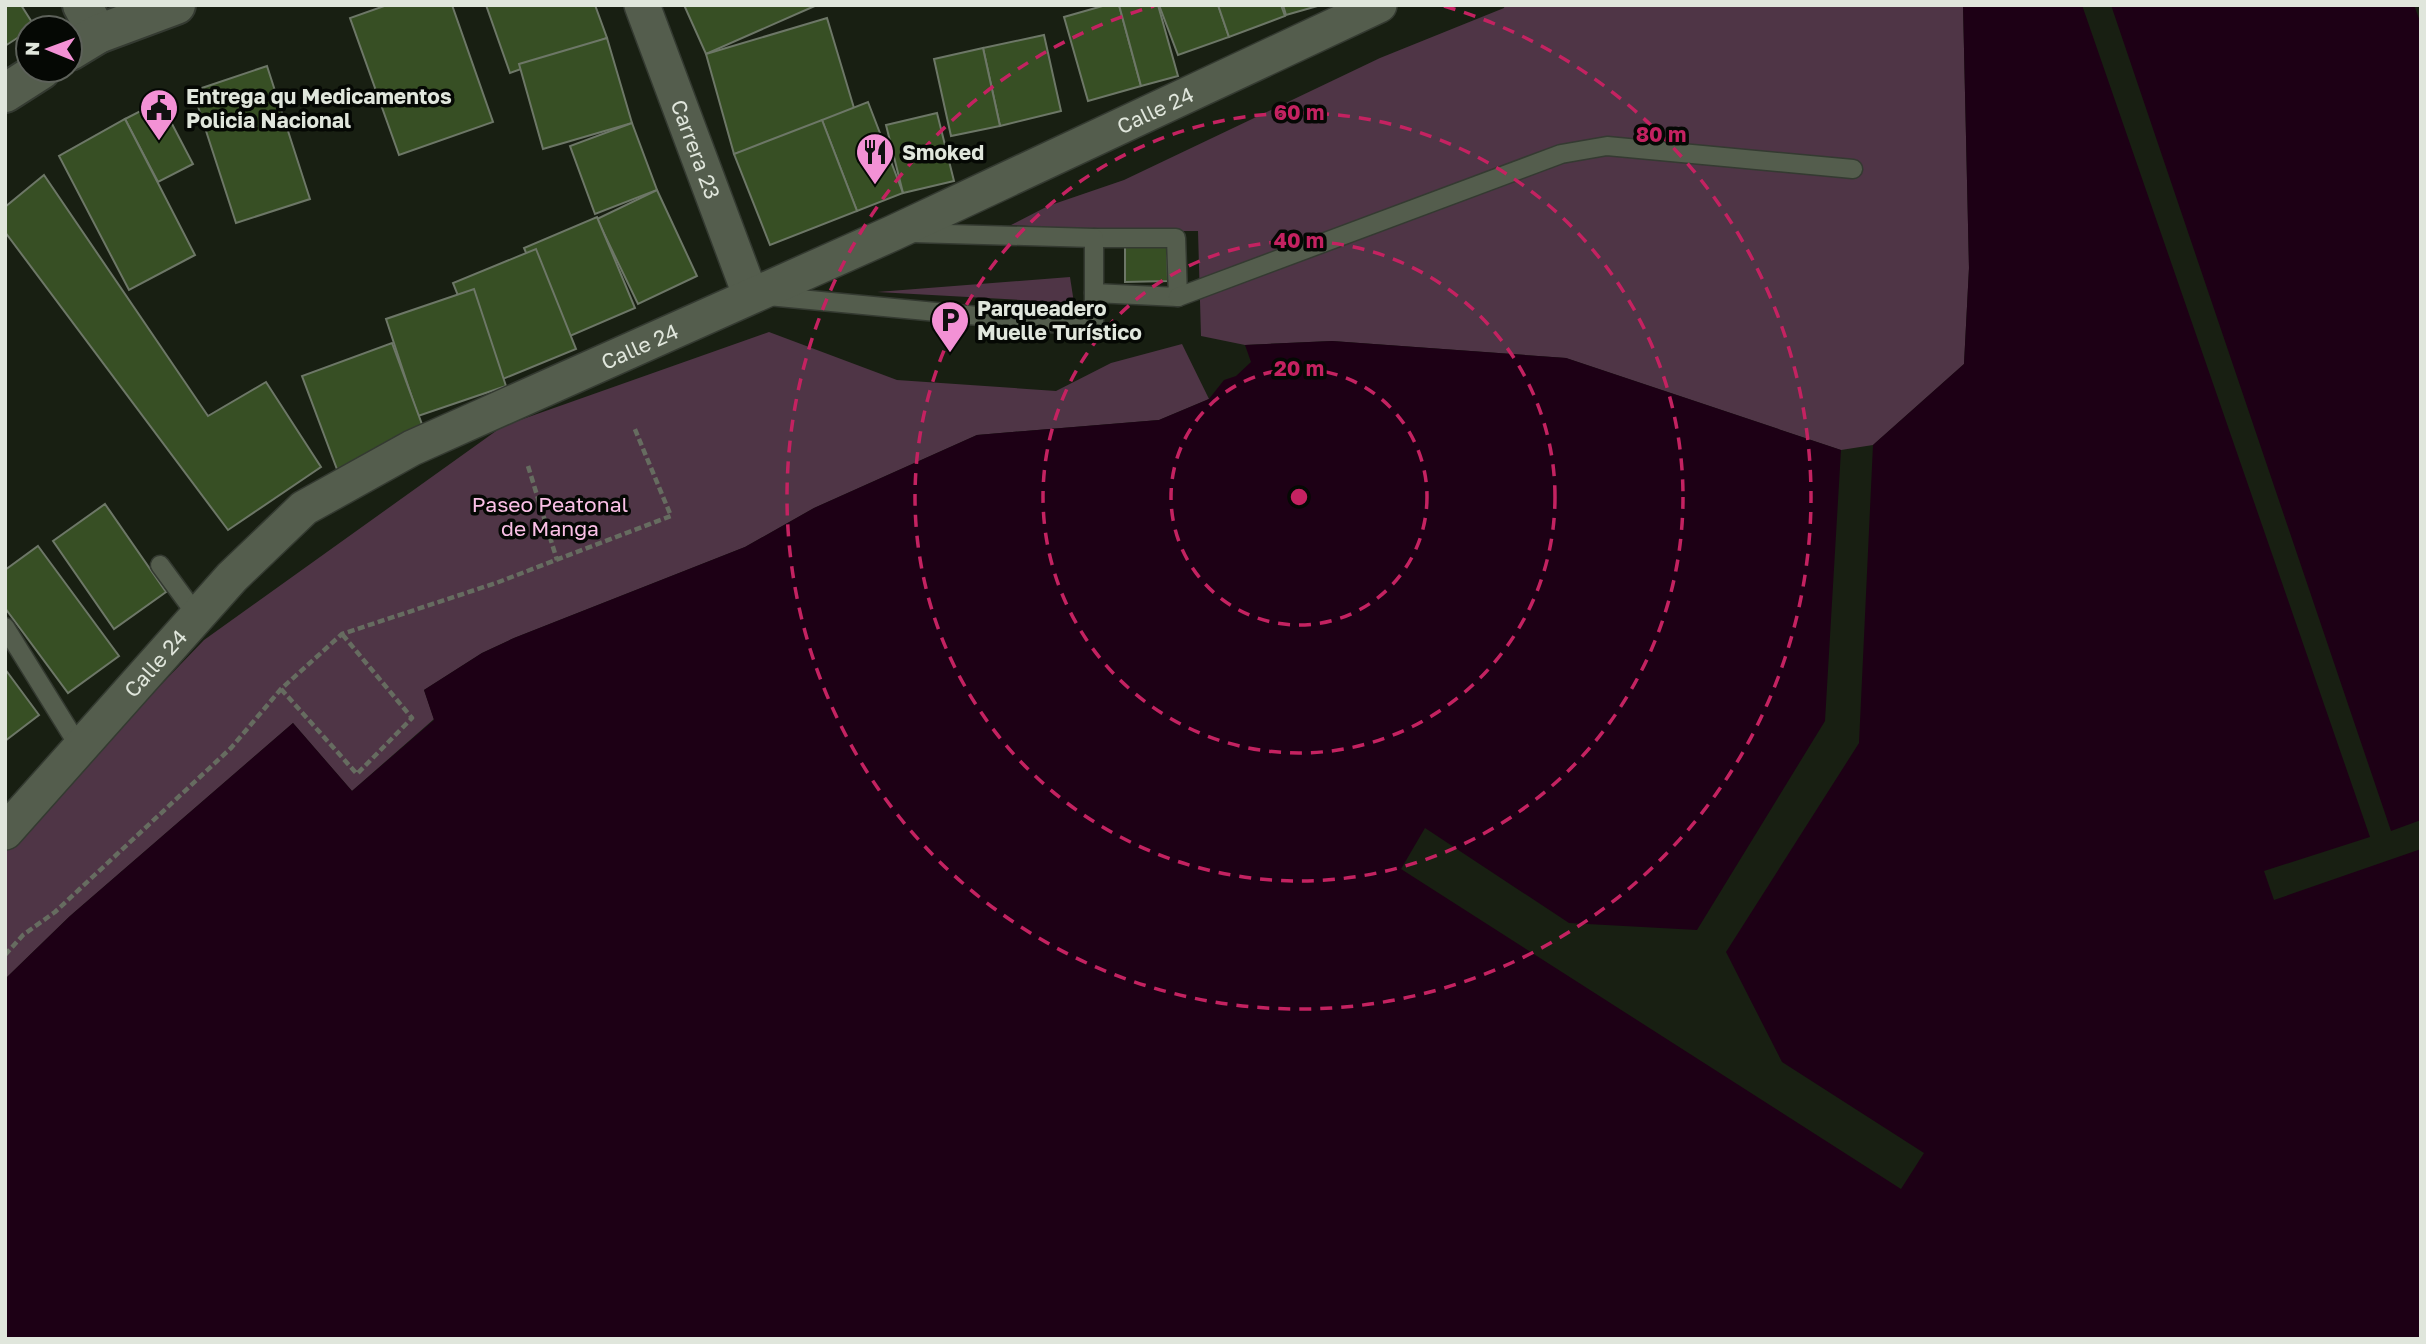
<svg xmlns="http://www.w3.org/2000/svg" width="2426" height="1344" viewBox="0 0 2426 1344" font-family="'Golos Text',sans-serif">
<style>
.green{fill:#4f3546}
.water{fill:#1d0015}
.building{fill:#374f24;stroke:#6d7767;stroke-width:2}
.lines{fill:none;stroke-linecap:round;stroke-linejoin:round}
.service-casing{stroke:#343a31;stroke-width:21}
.minor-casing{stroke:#343a31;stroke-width:38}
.tertiary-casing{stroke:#343a31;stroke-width:42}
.secondary-casing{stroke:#343a31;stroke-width:42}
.path{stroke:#666c60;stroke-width:4.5;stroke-dasharray:7 3.5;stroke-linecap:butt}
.service{stroke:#545d4d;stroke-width:18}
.minor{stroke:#545d4d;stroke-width:35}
.tertiary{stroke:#545d4d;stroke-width:38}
.secondary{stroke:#545d4d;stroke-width:38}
.ring{fill:none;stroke:#c42261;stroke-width:3.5;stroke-dasharray:12 9}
.labels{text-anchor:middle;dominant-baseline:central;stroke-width:7;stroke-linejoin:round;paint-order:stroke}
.poi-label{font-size:21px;font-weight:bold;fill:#e0e6dc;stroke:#050804;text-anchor:start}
.street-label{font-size:21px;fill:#e0e6dc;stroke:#050804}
.park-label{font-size:21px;fill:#fac0e6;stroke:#050804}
.centre{fill:#c42261;stroke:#050804;stroke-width:3.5}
.ring-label{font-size:21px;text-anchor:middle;font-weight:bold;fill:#c42261;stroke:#050804;stroke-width:7;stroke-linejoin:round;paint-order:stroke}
</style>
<rect width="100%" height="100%" fill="#181f12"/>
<!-- green -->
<g class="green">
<path d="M1505 5H1963L1969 268 1964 364 1873 445 1841 450 1566 358 1332 341 1245 345 1201 336 1198 231H1111L1011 225 1048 206 1124 180 1380 58 1504 8Z"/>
<path d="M1070 277 1074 303 877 292Z"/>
<path d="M769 332 897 380 1056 391 1111 363 1182 344 1209 399 1159 420 977 435 814 508 745 547 514 638 482 653 424 690 434 719 352 791 293 723 70 916 5 979V847L204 640 503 426Z"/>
</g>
<!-- water -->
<g class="water">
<path d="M1963 5H2082L2370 837 2264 871 2274 900 2421 849V1339H5V979L70 916 293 723 352 791 434 720 424 690 482 653 514 638 745 547 814 508 977 435 1159 420 1209 399 1224 380 1236 376 1251 362 1245 345 1332 341 1566 358 1841 450 1825 721 1697 930 1569 923 1425 828 1401 869 1901 1189 1924 1153 1782 1062 1726 952 1859 743 1873 445 1964 364 1969 268Z"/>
<path d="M2111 5H2414L2421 24V820L2391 831Z"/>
</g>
<!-- building -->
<g class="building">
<path d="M5 5H21L35 27 28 28V31L5 46Z"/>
<path d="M387 5H452L493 122 399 155 350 18Z"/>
<path d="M486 5H595L607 38 510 73Z"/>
<path d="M684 5H817L706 54Z"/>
<path d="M1106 5H1119L1141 86 1088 101 1064 17Z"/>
<path d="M1119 5H1158L1178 76 1141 86Z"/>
<path d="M1159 5H1218L1229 37 1178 55Z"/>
<path d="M1218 5H1281L1285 16 1229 37Z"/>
<path d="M1283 5H1321L1286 15Z"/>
<path d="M827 18 857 118 734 154 706 54Z"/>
<path d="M1044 35 1061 111 1000 126 983 48Z"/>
<path d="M607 38 632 123 543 149 519 64Z"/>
<path d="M983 48 1000 126 951 136 934 59Z"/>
<path d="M267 66 310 199 236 223 193 91Z"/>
<path d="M160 101 193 164 158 182 125 119Z"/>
<path d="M868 102 903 193 857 211 822 120Z"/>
<path d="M937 113 954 181 903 193 886 125Z"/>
<path d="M125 119 195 255 129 290 59 156Z"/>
<path d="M822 120 857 211 770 245 734 154Z"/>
<path d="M632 123 657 190 595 214 570 146Z"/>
<path d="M44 175 208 416 266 382 321 467 228 530 5 232V207Z"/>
<path d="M657 190 697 276 638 304 597 219Z"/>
<path d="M597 217 635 308 563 339 524 248Z"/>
<path d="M1167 244 1168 281 1125 282V245Z"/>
<path d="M536 249 576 349 493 383 453 283Z"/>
<path d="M474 289 506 386 418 416 386 319Z"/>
<path d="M392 343 427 438 338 472 302 376Z"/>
<path d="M105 504 166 592 114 629 53 541Z"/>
<path d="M38 546 119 656 68 693 5 608V570Z"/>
<path d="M5 669 39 715 5 741Z"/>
</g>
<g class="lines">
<defs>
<g id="service">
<path d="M1094 293 1178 297 1176 238H1094"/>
<path d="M768 296 1094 327V238L913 233"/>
<path d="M1178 297 1561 154 1607 146 1853 169"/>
<path d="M160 565 198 617"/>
<path d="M5 627 80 748"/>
</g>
<g id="minor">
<path id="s1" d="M642 5 750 294"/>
<path id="s2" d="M5 832 232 577 304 508 412 448 893 233 1379 5"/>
</g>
<path id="tertiary" d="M82 5 98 34"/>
<g id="secondary">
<path d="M70 51 98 34 176 5"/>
<path d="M5 93 41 70"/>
</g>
</defs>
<!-- service casing -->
<use href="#service" class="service-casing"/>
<!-- minor casing -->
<use href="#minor" class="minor-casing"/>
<!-- tertiary casing -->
<use href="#tertiary" class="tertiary-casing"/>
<!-- secondary casing -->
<use href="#secondary" class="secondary-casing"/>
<!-- path -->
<g class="path">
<path d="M528 466 557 560"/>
<path d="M281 689 357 774 412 718 342 634"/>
<path d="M5 955 23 935 55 912 231 748 281 689 342 634 496 583 671 516 634 427"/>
</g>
<!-- service -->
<use href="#service" class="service"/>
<!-- minor -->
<use href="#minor" class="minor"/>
<!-- tertiary -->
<use href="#tertiary" class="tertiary"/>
<!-- secondary -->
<use href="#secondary" class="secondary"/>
</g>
<!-- distance rings -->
<g class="ring">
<circle cx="1299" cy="497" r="128"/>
<circle cx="1299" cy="497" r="256"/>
<circle cx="1299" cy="497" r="384"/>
<path d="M1444 6A512 512 0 1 1 1154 6"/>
</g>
<!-- icons -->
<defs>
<symbol id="civic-pin" viewBox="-11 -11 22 30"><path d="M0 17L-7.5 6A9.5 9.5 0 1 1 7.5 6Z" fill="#f391d5" stroke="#050804"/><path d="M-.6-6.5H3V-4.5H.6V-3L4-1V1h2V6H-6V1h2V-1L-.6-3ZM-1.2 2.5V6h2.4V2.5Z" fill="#111"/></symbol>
<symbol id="restaurant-pin" viewBox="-11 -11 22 30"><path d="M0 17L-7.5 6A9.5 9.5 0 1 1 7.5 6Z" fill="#f391d5" stroke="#050804"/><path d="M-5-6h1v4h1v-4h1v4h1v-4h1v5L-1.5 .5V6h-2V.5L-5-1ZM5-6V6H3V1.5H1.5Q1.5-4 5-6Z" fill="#111"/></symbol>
<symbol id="parking-pin" viewBox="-11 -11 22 30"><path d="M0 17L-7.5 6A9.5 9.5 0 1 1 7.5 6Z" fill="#f391d5" stroke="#050804"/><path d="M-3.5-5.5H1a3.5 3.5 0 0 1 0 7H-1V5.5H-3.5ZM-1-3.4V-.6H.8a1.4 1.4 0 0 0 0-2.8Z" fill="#111"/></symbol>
</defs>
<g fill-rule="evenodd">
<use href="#civic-pin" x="137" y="86" width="44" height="60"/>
<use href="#restaurant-pin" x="853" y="130" width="44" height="60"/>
<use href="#parking-pin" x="928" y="298" width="44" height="60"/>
</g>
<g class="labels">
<!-- poi labels -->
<g class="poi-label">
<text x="186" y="96">Entrega qu Medicamentos<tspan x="186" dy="24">Policia Nacional</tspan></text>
<text x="902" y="152">Smoked</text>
<text x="977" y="308">Parqueadero<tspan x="977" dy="24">Muelle Turístico</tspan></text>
</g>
<!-- street labels -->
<g class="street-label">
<text stroke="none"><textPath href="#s2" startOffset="1381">Calle 24</textPath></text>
<text stroke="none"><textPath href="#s1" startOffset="154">Carrera 23</textPath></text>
<text stroke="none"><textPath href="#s2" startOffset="814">Calle 24</textPath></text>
<text stroke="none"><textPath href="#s2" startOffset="226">Calle 24</textPath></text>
</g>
<!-- park labels -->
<g class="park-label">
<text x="550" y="504">Paseo Peatonal<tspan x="550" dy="24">de Manga</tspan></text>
</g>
</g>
<circle cx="1299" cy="497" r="10" class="centre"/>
<g class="ring-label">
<text x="1299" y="120">60 m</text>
<text x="1661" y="142">80 m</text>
<text x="1299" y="248">40 m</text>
<text x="1299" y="376">20 m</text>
</g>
<!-- border -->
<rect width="2426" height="1344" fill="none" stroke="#e0e6dc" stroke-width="14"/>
<!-- north arrow -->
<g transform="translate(49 49) rotate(271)"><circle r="33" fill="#050804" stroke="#5d615a" stroke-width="2"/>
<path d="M0-5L12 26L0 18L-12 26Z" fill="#f391d5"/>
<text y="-10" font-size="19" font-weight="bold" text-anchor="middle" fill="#e0e6dc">N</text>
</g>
</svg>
